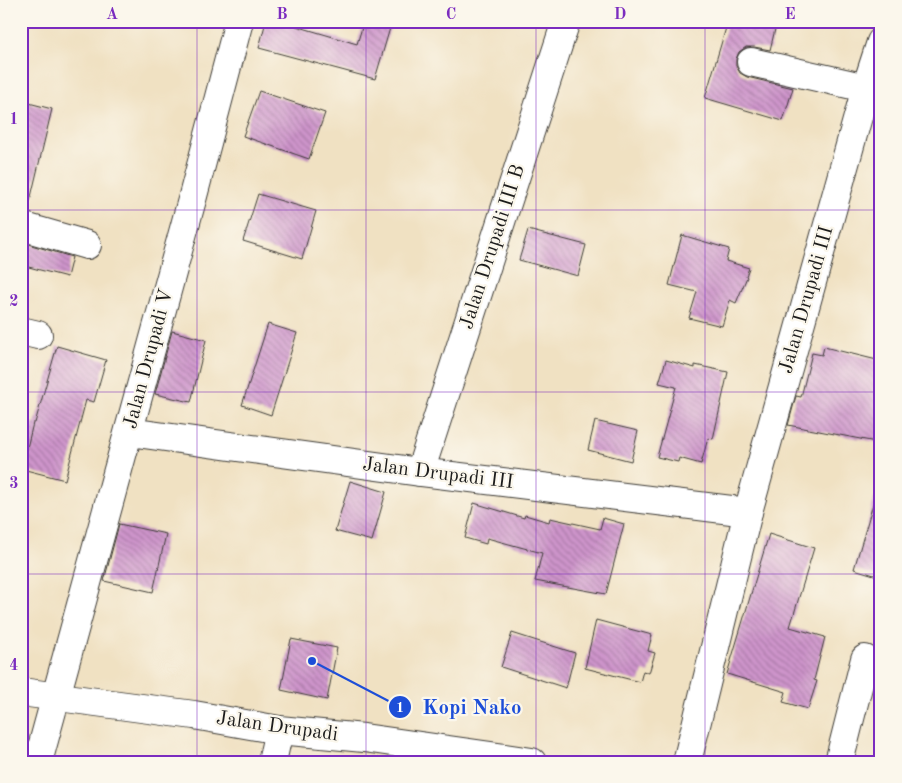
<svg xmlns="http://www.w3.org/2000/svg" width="902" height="783" viewBox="0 0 902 783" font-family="'Old Standard TT',serif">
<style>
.building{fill:url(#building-back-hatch)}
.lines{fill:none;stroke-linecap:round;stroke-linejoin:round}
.minor-casing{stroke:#3c3a35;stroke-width:30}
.minor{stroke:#fff;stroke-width:28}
.grid{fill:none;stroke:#7b2cbf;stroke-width:1;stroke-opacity:0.55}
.labels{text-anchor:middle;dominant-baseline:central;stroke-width:4.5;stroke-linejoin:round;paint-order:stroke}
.street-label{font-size:20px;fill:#1c1c1c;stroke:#fbf7ec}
.leader{fill:none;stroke:#1d4ed8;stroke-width:2}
.callout-dot{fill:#1d4ed8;stroke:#fbf7ec;stroke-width:2}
.mark-label{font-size:15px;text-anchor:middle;font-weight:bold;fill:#fff}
.callout-label{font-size:21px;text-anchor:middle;font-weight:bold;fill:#1d4ed8;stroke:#fbf7ec;stroke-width:4.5;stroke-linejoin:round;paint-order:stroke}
.neatline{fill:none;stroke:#7b2cbf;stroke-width:2}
.grid-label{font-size:16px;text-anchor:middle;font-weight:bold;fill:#7b2cbf}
</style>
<defs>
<pattern id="building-back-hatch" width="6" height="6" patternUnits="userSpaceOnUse" patternTransform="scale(1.25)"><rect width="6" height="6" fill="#ce94cb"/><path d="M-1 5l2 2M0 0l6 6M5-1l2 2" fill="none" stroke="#a678a4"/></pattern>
</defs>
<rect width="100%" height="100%" fill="#fbf7ec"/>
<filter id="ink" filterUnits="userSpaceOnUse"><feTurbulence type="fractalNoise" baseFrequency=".02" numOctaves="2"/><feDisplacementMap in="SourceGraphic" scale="10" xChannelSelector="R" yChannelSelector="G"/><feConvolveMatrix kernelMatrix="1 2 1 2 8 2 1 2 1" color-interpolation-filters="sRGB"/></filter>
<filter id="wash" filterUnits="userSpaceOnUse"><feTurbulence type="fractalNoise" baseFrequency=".0096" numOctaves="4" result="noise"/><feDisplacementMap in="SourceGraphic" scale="20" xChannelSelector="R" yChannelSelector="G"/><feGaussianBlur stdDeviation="1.12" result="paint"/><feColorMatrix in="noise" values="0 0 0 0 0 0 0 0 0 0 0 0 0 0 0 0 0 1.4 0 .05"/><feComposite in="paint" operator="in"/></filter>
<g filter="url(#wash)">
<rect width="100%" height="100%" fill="#f0e1c2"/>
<g id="blocks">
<!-- building -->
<g class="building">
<path d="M266 21H297L296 26 357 44 364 21H369L390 28 375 79 259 48Z"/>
<path d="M728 21H777L770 50 754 47H746L739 52 736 59V66L740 73 747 77 793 88 783 121 705 98Z"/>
<path d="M259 91 325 113 309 159 243 136Z"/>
<path d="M21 101 52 109 30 201 21 200Z"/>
<path d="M258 194 316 211 302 259 243 241Z"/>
<path d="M528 230 586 245 578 276 519 260Z"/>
<path d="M682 235 729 249 726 261 749 268 746 276 747 277 736 303 730 300 722 326 689 318 697 292 669 285Z"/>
<path d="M21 242 72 257 67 277 21 265Z"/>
<path d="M268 324 297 333 271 415 242 405Z"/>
<path d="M172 331 206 340 191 402 155 394Z"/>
<path d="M57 346 106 360 94 402 86 400 65 480 22 469 33 423H35Z"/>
<path d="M824 347 881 361V443L788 425 796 396 801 397 812 353 822 355Z"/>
<path d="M666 360 695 368V365L728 372 713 439 708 438 701 464 679 458 678 462 657 457 676 387 659 383Z"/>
<path d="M595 421 638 431 631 461 588 450Z"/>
<path d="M350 481 386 492 372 541 335 531Z"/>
<path d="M875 497 881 498V577L854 569Z"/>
<path d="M474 503 524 518 525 515 549 522 550 518 600 529 603 518 624 524 606 594 535 581 542 553 487 538 486 544 465 538Z"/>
<path d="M119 524 166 534 153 592 104 581Z"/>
<path d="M769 534 814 548 790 627 825 637 814 680 817 681 808 709 783 702 786 692 727 674Z"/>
<path d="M596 620 652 635 648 651 655 653 649 673 643 671 640 682 585 668Z"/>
<path d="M512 633 575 653 566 688 501 667Z"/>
<path d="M291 639 337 648 327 700 281 690Z"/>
</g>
</g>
</g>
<g filter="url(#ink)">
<use href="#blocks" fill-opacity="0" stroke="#3c3a35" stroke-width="1"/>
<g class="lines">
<defs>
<g id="minor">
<path d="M751 62 866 88"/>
<path d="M21 226 87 245"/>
<path d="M21 331 38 335"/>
<path d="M129 432 420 472 748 512"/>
<path d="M420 472 566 21"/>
<path d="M21 692 194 715 279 730 364 738 532 762"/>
<path d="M38 762 193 196 239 21"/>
<path d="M272 762 279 730"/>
<path d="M687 762 748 512 866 88 881 42"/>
<path d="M839 762 865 659"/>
</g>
</defs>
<!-- minor casing -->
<use href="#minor" class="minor-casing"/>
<!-- minor -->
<use href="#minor" class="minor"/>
</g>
</g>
<!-- grid -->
<path class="grid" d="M197 21V762M366 21V762M536 21V762M705 21V762M21 210H881M21 392H881M21 574H881"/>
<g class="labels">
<!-- street labels -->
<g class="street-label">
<text transform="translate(493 247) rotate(-72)">Jalan Drupadi III B</text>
<text transform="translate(807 300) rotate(-74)">Jalan Drupadi III</text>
<text transform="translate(149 359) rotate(-75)">Jalan Drupadi V</text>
<text transform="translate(438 474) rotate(7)">Jalan Drupadi III</text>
<text transform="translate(277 727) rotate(8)">Jalan Drupadi</text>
</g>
</g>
<!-- callouts -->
<path class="leader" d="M312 661L400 707"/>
<g class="callout-dot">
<circle cx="312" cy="661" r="5"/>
<circle cx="400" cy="707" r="12"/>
</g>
<g class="mark-label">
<text x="400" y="712">1</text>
</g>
<g class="callout-label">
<text x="472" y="714">Kopi Nako</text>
</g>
<!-- margin -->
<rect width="902" height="783" fill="none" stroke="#fbf7ec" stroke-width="55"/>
<rect x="28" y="28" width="846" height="728" class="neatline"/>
<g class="grid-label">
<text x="112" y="19">A</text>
<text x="282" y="19">B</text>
<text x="451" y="19">C</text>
<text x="620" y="19">D</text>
<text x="790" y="19">E</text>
<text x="14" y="124">1</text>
<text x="14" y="306">2</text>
<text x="14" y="488">3</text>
<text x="14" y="670">4</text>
</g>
</svg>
